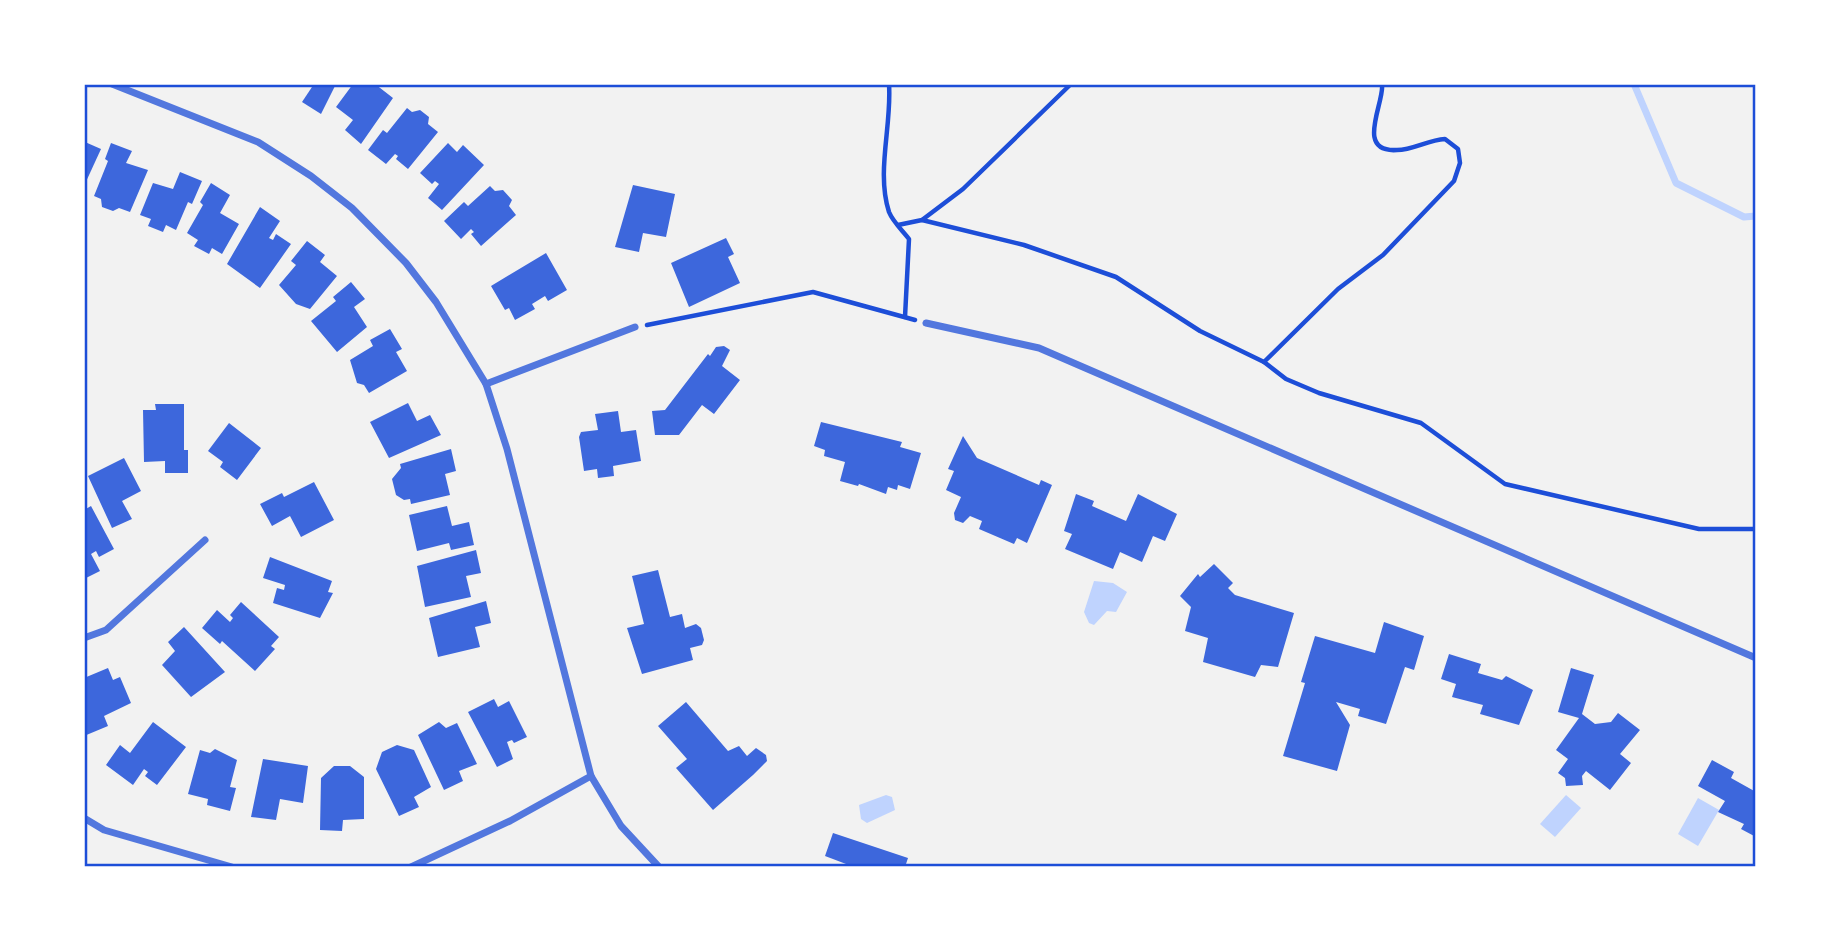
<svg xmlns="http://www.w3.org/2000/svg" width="1840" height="951" viewBox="0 0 1840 951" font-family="Raleway,sans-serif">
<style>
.water{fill:#bfd3fe}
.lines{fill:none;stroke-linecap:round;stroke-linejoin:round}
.stream{stroke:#bfd3fe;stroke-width:7}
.building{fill:#3d67dc}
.path{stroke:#1d4ed8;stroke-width:4.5}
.minor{stroke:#5277de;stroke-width:7}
.neatline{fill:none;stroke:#1d4ed8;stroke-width:2.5}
</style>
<rect width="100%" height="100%" fill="#f2f2f2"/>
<!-- water -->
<g class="water">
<path d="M1094 581 1113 583 1127 592 1116 612 1107 611 1094 625 1089 623 1084 612Z"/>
<path d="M886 795 892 797 895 810 867 823 861 819 859 805Z"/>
<path d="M1566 795 1581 808 1555 837 1540 824Z"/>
<path d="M1698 798 1719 810 1698 846 1678 834Z"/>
</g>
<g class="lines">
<!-- stream -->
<path class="stream" d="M1634 84 1676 183 1744 217 1756 216"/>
</g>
<!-- building -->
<g class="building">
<path d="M314 84H336L321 114 302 102Z"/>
<path d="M353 84H375L393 98 361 144 345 130 353 120 336 107Z"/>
<path d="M407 108 412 112 420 110 429 117 428 124 438 132 408 169 396 159 398 156 395 154 386 164 368 150 383 130 387 133Z"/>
<path d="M85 142 101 149 84 186V145Z"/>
<path d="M111 143 132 151 126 163 148 170 130 212 119 208 113 211 102 207 101 199 94 196 108 161 105 159Z"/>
<path d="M448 143 457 152 463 145 484 165 442 210 428 198 439 184 435 181 432 184 420 173Z"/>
<path d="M180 172 202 181 192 204 188 202 176 230 166 225 163 232 148 226 151 219 140 215 153 183 173 189Z"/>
<path d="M211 183 230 195 220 213 239 224 222 254 212 248 209 254 194 246 198 240 187 233 203 205 200 202Z"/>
<path d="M633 185 675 194 666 237 643 233 639 252 615 247Z"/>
<path d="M490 186 495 191 503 190 512 200 509 206 516 215 481 246 471 234 474 232 471 229 461 239 444 221 464 202 468 206Z"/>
<path d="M260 207 280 221 269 238 273 240 276 234 291 244 260 288 227 264Z"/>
<path d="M726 238 734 254 728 257 740 283 689 307 671 263Z"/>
<path d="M307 241 325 255 320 262 337 276 310 309 296 304 279 285 296 265 291 261Z"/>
<path d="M546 253 567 290 548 301 545 296 532 304 535 309 515 320 509 308 505 310 491 286Z"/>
<path d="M351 282 365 299 354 307 367 327 337 352 311 321 336 301 333 297Z"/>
<path d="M390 329 402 349 396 352 407 371 369 393 364 385 357 383 350 360 373 346 370 340Z"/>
<path d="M724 346 730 350 722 366 740 380 714 414 702 405 679 435H655L652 411 665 410 708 354 710 356 716 347Z"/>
<path d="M408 403 417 421 430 415 441 435 389 458 370 422Z"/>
<path d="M155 404H184V450H188V473H165V461L144 462 143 410H156Z"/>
<path d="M618 411 621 432 636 430 641 461 613 466 614 476 598 478 597 469 584 471 579 437 581 432 598 430 595 414Z"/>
<path d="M821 422 902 442 900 447 921 453 910 489 898 485 897 490 888 487 886 494 859 484 858 486 840 481 845 462 824 456 825 450 814 446Z"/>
<path d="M229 423 261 448 237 480 220 467 223 462 208 451Z"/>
<path d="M963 436 977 458 1039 485 1041 480 1052 485 1027 543 1017 538 1014 544 979 529 982 521 970 516 963 523 955 520 954 513 961 497 946 490 954 471 948 469Z"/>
<path d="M451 449 456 471 445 474 450 495 411 504 410 499 404 500 396 495 392 479 401 468 400 464Z"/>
<path d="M124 458 141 491 122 501 132 519 112 528 88 476Z"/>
<path d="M314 482 334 520 301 537 290 516 272 526 260 504 282 493 284 497Z"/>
<path d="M1076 494 1094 501 1092 506 1126 521 1138 494 1177 514 1165 541 1153 536 1142 562 1120 552 1113 569 1065 549 1072 534 1064 531Z"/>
<path d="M91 506 114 549 99 557 96 551 91 554 100 571 84 579V510Z"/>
<path d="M447 506 452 526 469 522 474 545 451 550 449 543 417 551 409 515Z"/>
<path d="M476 550 481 573 466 576 471 597 425 607 417 566Z"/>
<path d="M270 557 332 581 328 592 333 593 320 618 273 603 277 588 284 590 285 585 263 578Z"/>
<path d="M1214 564 1233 583 1228 588 1235 595 1294 613 1278 667 1261 665 1255 677 1203 662 1208 638 1185 631 1191 607 1180 596 1198 574 1200 577Z"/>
<path d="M658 570 670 617 682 614 685 628 696 624 701 628 704 640 702 645 690 648 693 660 642 674 627 628 644 624 632 576Z"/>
<path d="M486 601 491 623 475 627 480 647 438 657 429 618Z"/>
<path d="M241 602 279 637 271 646 275 649 255 671 222 641 220 644 202 628 217 610 230 622 233 618 230 615Z"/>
<path d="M1384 622 1424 636 1414 670 1405 667 1386 724 1358 716 1360 709 1336 702 1350 725 1337 771 1283 756 1305 683 1301 682 1315 636 1375 653Z"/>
<path d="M184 627 225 672 191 697 162 665 175 651 168 642Z"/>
<path d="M1449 654 1481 664 1478 673 1502 680 1506 676 1533 690 1519 725 1480 714 1483 705 1452 697 1456 684 1441 679Z"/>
<path d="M108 668 113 680 120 677 131 703 104 716 108 726 84 736V678Z"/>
<path d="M1571 668 1594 675 1582 714 1595 724 1611 722 1618 713 1640 730 1620 754 1631 763 1610 790 1586 771 1582 776 1583 785 1566 786 1565 778 1558 773 1568 759 1556 750 1579 718 1558 712Z"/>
<path d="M494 699 498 707 509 701 527 737 514 743 512 740 507 742 513 759 497 767 468 712Z"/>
<path d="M686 702 728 751 739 746 747 756 756 748 766 755 767 761 753 775 713 810 676 768 687 759 658 726Z"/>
<path d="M153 722 186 747 157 785 145 776 148 772 144 769 133 785 106 765 120 745 130 753Z"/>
<path d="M439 722 446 728 457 723 477 764 459 771 463 781 444 790 418 735Z"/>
<path d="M397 745 414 750 431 787 414 797 419 807 399 816 376 769 382 752Z"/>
<path d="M215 749 237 760 230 787 236 788 230 811 207 805 208 799 188 794 200 750 210 753Z"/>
<path d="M263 759 308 766 303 803 280 799 276 820 251 817Z"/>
<path d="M1712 760 1734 772 1731 778 1756 792V837L1741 829 1744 824 1718 812 1725 801 1698 786Z"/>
<path d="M334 766H350L364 777V819L343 820 342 831 320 830 321 778Z"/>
<path d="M833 833 908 858 905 867H854L825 856Z"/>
</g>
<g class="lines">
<!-- path -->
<g class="path">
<path d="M889 84C892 125 876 172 889 212 893 222 903 231 909 239L905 317"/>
<path d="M1382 84C1385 102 1354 153 1397 150 1413 150 1428 140 1445 139L1458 149 1460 163 1454 181 1383 255 1338 289 1264 362 1286 379 1319 393 1421 423 1505 484 1699 529H1756"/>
<path d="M922 220 1024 245 1116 277 1200 331 1264 362"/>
<path d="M898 225 922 220 963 189 1071 84"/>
<path d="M647 325 813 292 915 320"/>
</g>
<!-- minor -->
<g class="minor">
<path d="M112 84 258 142 311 176 352 208 406 263 436 302 486 384 507 449 591 776 621 826 659 867"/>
<path d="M926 323 1039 348 1756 658"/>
<path d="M486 384 635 327"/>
<path d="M84 638 106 630 205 540"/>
<path d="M84 818 104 830 232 867"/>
<path d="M411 867 510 821 591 776"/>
</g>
</g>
<!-- border -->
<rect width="1840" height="951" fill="none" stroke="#ffffff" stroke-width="172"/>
<rect x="86" y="86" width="1668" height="779" class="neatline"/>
</svg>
